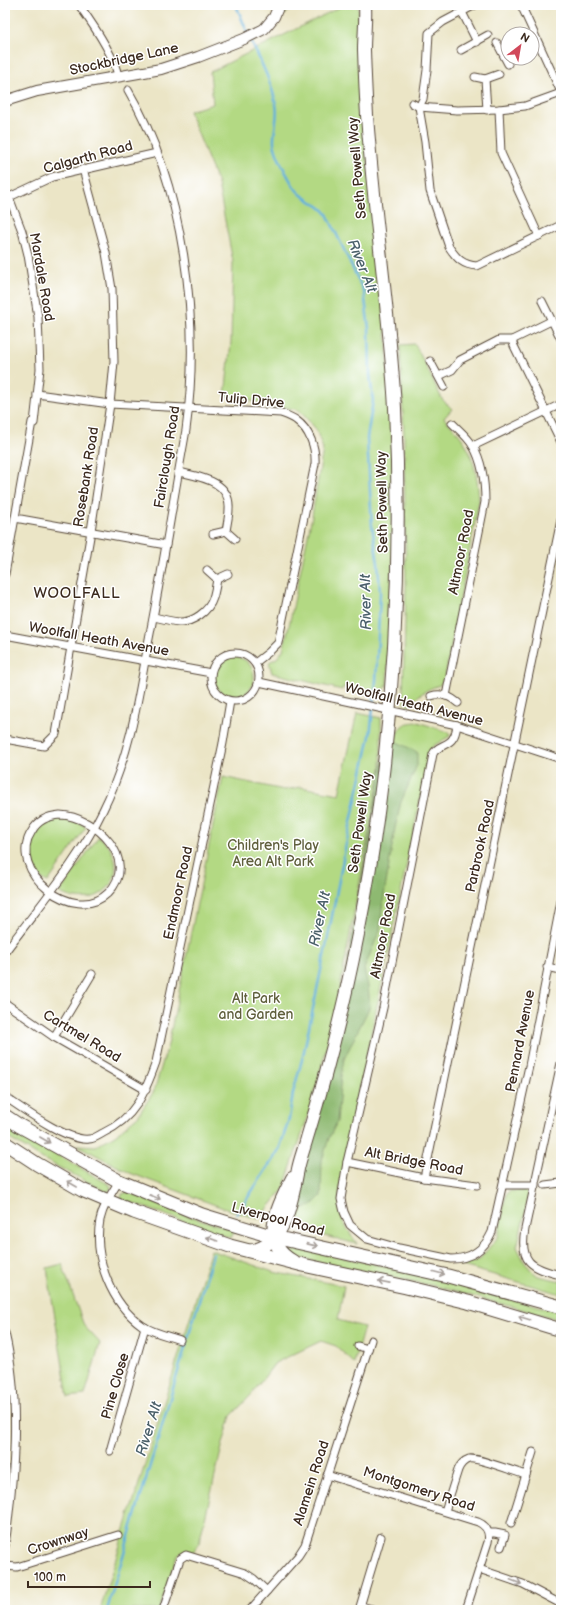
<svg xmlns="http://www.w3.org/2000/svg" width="566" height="1615" viewBox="0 0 566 1615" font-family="'Balsamiq Sans',sans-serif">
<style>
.green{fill:#b3d983;stroke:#778250}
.forest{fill:#8eb971;stroke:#647248}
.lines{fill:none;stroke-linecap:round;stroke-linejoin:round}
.stream{stroke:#62b0dc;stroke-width:2.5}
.street-casing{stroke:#554637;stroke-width:9}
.secondary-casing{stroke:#554637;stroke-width:12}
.primary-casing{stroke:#554637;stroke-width:14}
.highway-casing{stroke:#554637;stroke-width:15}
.street{stroke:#fff;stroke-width:7}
.secondary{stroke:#fff;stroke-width:10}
.primary{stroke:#fff;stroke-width:12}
.highway{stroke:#fff;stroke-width:13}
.oneway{stroke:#a79f9a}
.labels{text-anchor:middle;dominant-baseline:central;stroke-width:3;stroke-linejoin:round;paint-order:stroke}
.street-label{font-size:14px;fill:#3b2a1e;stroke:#fff}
.park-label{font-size:14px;fill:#5f5f3c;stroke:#fff}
.water-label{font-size:15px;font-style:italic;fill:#4b606a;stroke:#fff}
.neighbourhood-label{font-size:15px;letter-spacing:1px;fill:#3b2a1e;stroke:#fff}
</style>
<rect width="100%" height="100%" fill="#fff"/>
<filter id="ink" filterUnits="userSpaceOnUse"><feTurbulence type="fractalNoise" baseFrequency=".025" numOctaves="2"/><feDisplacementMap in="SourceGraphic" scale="8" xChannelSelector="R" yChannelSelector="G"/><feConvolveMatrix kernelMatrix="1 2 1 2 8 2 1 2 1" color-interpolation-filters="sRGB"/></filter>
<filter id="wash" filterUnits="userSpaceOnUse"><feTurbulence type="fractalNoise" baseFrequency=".012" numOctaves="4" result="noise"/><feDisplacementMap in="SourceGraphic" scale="16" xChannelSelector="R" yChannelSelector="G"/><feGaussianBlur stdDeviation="0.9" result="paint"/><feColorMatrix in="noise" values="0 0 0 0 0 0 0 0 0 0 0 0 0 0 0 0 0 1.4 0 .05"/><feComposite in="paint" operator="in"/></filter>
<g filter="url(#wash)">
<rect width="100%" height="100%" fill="#ebe5c6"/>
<!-- green -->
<g class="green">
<path d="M287 5H300L287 12 286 14H284Z"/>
<path d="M344 5H358L369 172 386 331 395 504 387 685 381 696 348 691V689L343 687 342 690 272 673 269 662 277 658 283 650 289 626 312 516 323 449 316 429 299 410 225 396 231 342 233 262 218 184 189 111 213 104 210 72Z"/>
<path d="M415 344 442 399 452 409 444 418C451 426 461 435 466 445 475 462 478 481 479 501L445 677 440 685C426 689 418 695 409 706L405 703 403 695 406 586 404 436 400 345Z"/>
<circle cx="234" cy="677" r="20"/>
<path d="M357 713 381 718V767L334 1020 307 1119 283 1190 259 1219 226 1209 130 1173 77 1145 96 1146 115 1135 138 1116 154 1091 168 1045 223 777 284 790 301 787 339 794Z"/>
<path d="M418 722 448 732 450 736 433 746 428 762 342 1173 339 1198 343 1222 357 1244 305 1231 295 1210 378 854 395 740C400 725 402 723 418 722Z"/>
<path d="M59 818 78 822 86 827 48 882C29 876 26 846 35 831 40 823 50 820 59 818Z"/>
<path d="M98 837H99C135 864 108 914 62 894L60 892Z"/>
<path d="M5 1123 40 1145 110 1185 111 1188 109 1191 107 1192 43 1159 5 1136Z"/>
<path d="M510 1191H528L529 1195 517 1247 525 1263 533 1272 538 1276 561 1281V1294L459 1265 479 1260 498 1237 506 1194Z"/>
<path d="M128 1192 173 1211 241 1232V1233L234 1232 231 1238 121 1199 122 1194Z"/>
<path d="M290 1247 384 1266 561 1312V1320L435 1286 300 1258 290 1253Z"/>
<path d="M211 1250 273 1272 344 1286 338 1320 364 1327 354 1363 336 1346 321 1341 275 1363 251 1395 231 1416 222 1447 199 1543 193 1552 182 1551 176 1558 159 1610H100Z"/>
<path d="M62 1264 84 1326 100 1343 85 1395 68 1397 47 1268Z"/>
</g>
<!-- forest -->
<path class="forest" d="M387 737 417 752V765L401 802 395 828 382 908 380 930 364 969 368 986 370 1006 344 1059 341 1076 337 1122 329 1138 322 1160 321 1196 311 1206 295 1210 293 1198 331 1054Z"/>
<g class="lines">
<!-- stream -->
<g class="stream">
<path d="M236 5 248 34"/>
<path d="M237 1214 279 1150 289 1119 293 1093 303 1056 328 937 345 849 370 736 376 681 380 592 378 563 372 526 367 438 373 401 370 375 369 329 364 292 327 214C318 201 301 200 293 185 287 175 276 155 274 143 273 130 279 117 276 104 271 81 260 60 250 39"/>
<path d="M107 1610 213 1254"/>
</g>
</g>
</g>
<g filter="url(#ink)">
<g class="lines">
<defs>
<g id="street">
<path d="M79 5C92 23 114 55 118 76"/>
<path d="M475 5 443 22 429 33 427 70 423 99 419 107 425 142 430 191 449 247C457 259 463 265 477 266L561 225"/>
<path d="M521 5 561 92"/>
<path d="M462 12 477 42"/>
<path d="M497 43 508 64"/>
<path d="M461 50 488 35"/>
<path d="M475 77 485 79 499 74"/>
<path d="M485 79 487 110"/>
<path d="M412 103 419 107 457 110 499 109 525 106 561 93"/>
<path d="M499 109 501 153 539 236"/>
<path d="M5 199 52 177 157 153"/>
<path d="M542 301 561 339"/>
<path d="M512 340 514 346 561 442"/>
<path d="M430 361 444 387"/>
<path d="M439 376 452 370 460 360 499 340H512L551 321"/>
<path d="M37 394 110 404 281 413C286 415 292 417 296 420 310 430 316 448 315 464L278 643 269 652 255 663"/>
<path d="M473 446 561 404"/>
<path d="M179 472C200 477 231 481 229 509 229 516 227 524 226 531"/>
<path d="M15 518 166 545"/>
<path d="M213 534 226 531 235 539"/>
<path d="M207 570 217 579 228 574"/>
<path d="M5 574 32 422 34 423 40 369 38 317 28 255 22 231 9 197"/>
<path d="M154 617C162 619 170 621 179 622 193 623 209 611 213 598 215 592 216 585 217 579"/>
<path d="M5 635 211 673"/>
<circle cx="235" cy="677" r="24"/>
<path d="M259 682 457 725 561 759"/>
<path d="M431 696C441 693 450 696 458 703"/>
<path d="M446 696 485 502C485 484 483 463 473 446 468 437 459 430 452 423"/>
<path d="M457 725C456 730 456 734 453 738 449 746 437 745 433 754L383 1008 347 1162 341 1199 344 1212 350 1225 367 1239 399 1248 451 1259C471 1259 484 1250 492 1232L529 1066 561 901"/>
<path d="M5 739 44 746 56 734 91 531 110 404 114 362 112 289 106 253 83 169"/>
<path d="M60 815C95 816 141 860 108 893 75 926 5 871 32 831 38 820 48 816 60 815Z"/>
<path d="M5 952C39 906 78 862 103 810 129 758 138 701 148 644 162 573 173 501 186 430 201 321 184 185 128 90"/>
<path d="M547 967 561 970"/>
<path d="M5 1003 54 1037 146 1090"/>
<path d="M54 1037 92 974"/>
<path d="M561 1063 525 1229C519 1262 531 1268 561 1275"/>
<path d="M5 1097C23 1109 68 1142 89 1139 94 1139 99 1135 103 1133 135 1118 145 1093 156 1062L223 743 230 701"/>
<path d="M347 1162 424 1178 477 1185"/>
<path d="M424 1178 561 520"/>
<path d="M119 1181C111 1194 103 1206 100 1220 93 1258 111 1304 143 1326 153 1333 169 1336 180 1340"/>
<path d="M503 1185H535"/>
<path d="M545 1185 561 1183"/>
<path d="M5 1333C21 1401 14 1478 5 1546"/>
<path d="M358 1346 368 1349"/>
<path d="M110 1451 145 1327"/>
<path d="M327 1475 478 1522C487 1526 490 1533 488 1542L466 1610"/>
<path d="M445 1511 458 1470C460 1465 463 1461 469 1459 477 1457 515 1472 526 1475"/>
<path d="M511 1523 533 1452"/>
<path d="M489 1533H495L505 1535 501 1547"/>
<path d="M5 1566 17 1567 118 1535"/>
<path d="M479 1569 523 1584 561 1604"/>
<path d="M361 1606 376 1610"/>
<path d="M163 1610 180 1559 186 1555 245 1573 254 1579 267 1591"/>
<path d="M250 1610 298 1556 305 1545 371 1340"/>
<path d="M359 1610 381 1537"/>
</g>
<path id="secondary" d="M5 101 37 91 161 69 198 57 244 39 264 29 274 17 279 5"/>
<g id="primary">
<path d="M292 1178C279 1205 257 1241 293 1261"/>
<path d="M249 1251C287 1246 292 1199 298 1169 300 1159 304 1149 307 1138 379 904 407 654 395 408 390 318 376 229 369 140 366 110 365 80 364 50 364 35 366 20 365 5"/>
</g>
<g id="highway">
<path d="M5 1116 20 1126 119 1181 202 1215 274 1237 448 1276 561 1307"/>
<path d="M5 1143 37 1164 82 1190 134 1212 230 1246 303 1265 406 1287 468 1302 561 1330"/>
</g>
</defs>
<!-- street casing -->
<use href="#street" class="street-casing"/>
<!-- secondary casing -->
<use href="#secondary" class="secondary-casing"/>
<!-- primary casing -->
<use href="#primary" class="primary-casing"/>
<!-- highway casing -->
<use href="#highway" class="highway-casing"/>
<!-- street -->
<use href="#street" class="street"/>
<!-- secondary -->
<use href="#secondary" class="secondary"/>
<!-- primary -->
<use href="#primary" class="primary"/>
<!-- highway -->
<use href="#highway" class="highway"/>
</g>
<!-- one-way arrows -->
<defs><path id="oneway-shaft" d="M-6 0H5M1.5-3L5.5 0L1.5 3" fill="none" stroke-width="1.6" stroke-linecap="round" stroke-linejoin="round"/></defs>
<g class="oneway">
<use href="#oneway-shaft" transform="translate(45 1140) rotate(30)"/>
<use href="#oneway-shaft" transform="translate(72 1184) rotate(-150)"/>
<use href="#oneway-shaft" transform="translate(155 1197) rotate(22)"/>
<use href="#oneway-shaft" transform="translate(212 1239) rotate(-161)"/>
<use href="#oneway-shaft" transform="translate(312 1245) rotate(13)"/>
<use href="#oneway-shaft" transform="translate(439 1273) rotate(14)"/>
<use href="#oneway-shaft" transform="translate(384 1282) rotate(-169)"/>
<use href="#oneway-shaft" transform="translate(524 1318) rotate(-162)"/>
<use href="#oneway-shaft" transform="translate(516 1582) rotate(21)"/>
</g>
</g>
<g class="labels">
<!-- street labels -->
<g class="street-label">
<text transform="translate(124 59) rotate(-12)">Stockbridge Lane</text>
<text transform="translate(88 157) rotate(-15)">Calgarth Road</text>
<text transform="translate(357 168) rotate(-95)">Seth Powell Way</text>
<text transform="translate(42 277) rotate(80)">Mardale Road</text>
<text transform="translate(251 400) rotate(5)">Tulip Drive</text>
<text transform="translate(167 457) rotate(-81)">Fairclough Road</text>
<text transform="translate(86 477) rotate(-81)">Rosebank Road</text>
<text transform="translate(382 502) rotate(-91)">Seth Powell Way</text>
<text transform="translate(461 552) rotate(-79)">Altmoor Road</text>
<text transform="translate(99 639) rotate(10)">Woolfall Heath Avenue</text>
<text transform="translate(414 704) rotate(14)">Woolfall Heath Avenue</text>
<text transform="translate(360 822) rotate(-82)">Seth Powell Way</text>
<text transform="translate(480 846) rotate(-78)">Parbrook Road</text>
<text transform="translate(178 893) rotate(-78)">Endmoor Road</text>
<text transform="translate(383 936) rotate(-79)">Altmoor Road</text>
<text transform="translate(82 1036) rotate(31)">Cartmel Road</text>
<text transform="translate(520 1041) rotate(-79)">Pennard Avenue</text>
<text transform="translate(414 1161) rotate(11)">Alt Bridge Road</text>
<text transform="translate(278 1219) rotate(15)">Liverpool Road</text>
<text transform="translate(115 1386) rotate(-74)">Pine Close</text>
<text transform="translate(311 1483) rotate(-72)">Alamein Road</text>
<text transform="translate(419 1489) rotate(18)">Montgomery Road</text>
<text transform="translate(58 1541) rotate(-18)">Crownway</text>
</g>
<!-- park labels -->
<g class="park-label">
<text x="273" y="845">Children's Play<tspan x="273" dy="16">Area Alt Park</tspan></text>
<text x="256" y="998">Alt Park<tspan x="256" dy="16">and Garden</tspan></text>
</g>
<!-- water labels -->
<g class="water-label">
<text transform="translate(362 266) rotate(68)">River Alt</text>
<text transform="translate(366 602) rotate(-91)">River Alt</text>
<text transform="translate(320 919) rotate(-78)">River Alt</text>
<text transform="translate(149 1429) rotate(-73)">River Alt</text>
</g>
<!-- neighbourhood labels -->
<g class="neighbourhood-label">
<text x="77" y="593">WOOLFALL</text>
</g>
</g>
<!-- margin -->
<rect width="566" height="1615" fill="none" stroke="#fff" stroke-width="20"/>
<!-- north arrow -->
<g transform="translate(520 46) rotate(31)"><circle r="19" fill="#ffffff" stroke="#b1aaa5"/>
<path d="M0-3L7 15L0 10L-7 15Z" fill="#d1495b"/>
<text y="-6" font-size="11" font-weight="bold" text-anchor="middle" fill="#3b2a1e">N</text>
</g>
<!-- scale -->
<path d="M28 1581v6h122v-6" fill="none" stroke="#3b2a1e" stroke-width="2"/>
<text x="34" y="1581" font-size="12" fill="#3b2a1e" stroke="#ffffff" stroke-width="3" paint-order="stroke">100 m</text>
</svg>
